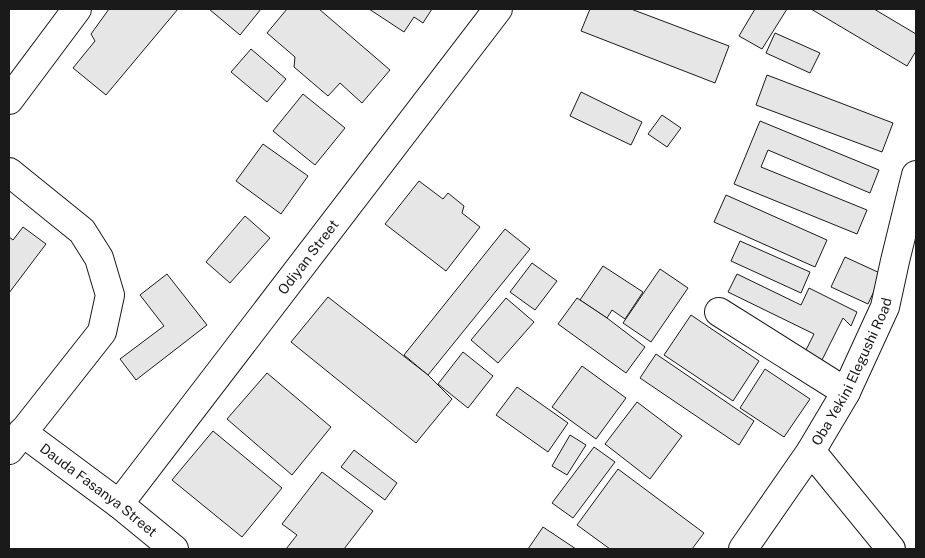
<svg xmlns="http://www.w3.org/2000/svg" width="925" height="558" viewBox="0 0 925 558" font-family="'Public Sans',sans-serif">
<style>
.building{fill:#e6e6e6;stroke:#1a1a1a}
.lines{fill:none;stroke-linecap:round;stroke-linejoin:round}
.minor-casing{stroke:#1a1a1a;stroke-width:30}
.minor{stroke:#fff;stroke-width:28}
.labels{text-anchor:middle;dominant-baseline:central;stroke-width:4;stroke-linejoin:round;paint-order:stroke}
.street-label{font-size:14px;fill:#1a1a1a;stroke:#fff}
</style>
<rect width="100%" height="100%" fill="#fff"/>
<!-- building -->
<g class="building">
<path d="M109 9H178L106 95 73 68 95 41 91 34Z"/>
<path d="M209 9H261L240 35Z"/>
<path d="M287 9H319L390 70 362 103 340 83 328 96 294 67 295 57 267 33Z"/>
<path d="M369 9H432L423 23 414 17 404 32Z"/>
<path d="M590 9H631L729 46 715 83 581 31Z"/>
<path d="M755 9H787L762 49 739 36Z"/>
<path d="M811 9H874L916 34V51L907 66Z"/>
<path d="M775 33 820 53 810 73 766 53Z"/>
<path d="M251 49 286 79 267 102 231 72Z"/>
<path d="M767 75 893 123 882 152 756 105Z"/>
<path d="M581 92 642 122 631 145 570 116Z"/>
<path d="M303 94 345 128 315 165 273 131Z"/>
<path d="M662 115 681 128 667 147 648 134Z"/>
<path d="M760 121 879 170 870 193 768 150 761 167 867 210 857 234 734 184Z"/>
<path d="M263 144 308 176 281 214 236 181Z"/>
<path d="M419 181 443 199 448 193 464 206 462 213 480 227 446 271 385 224Z"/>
<path d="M726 195 827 240 815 267 714 222Z"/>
<path d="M245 216 270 238 230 283 206 262Z"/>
<path d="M23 227 46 244 9 293V237L13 240Z"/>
<path d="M505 229 530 249 428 375 404 355Z"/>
<path d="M740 241 810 272 801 293 731 261Z"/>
<path d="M845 257 882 274 868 304 831 287Z"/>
<path d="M532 263 557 281 535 310 510 292Z"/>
<path d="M603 266 643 292 625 319 612 310 607 318 580 300Z"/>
<path d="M660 269 688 288 651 342 623 323Z"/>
<path d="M167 274 207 325 136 380 120 359 164 326 140 295Z"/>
<path d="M737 274 801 305 809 288 857 312 851 326 843 318 822 360 805 352 814 334 728 292Z"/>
<path d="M328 297 428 375 452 399 416 443 291 342Z"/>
<path d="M506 298 534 322 498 363 471 340Z"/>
<path d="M577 298 607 318 645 347 626 373 558 324Z"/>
<path d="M691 315 759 361 733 401 664 355Z"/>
<path d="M463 352 493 376 468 408 438 384Z"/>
<path d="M656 354 754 421 739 445 640 378Z"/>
<path d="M582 366 626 398 596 439 552 407Z"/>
<path d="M765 369 810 399 784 437 740 408Z"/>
<path d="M267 373 331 427 292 475 227 419Z"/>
<path d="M517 387 568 423 548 452 496 415Z"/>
<path d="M637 402 682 436 650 479 605 444Z"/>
<path d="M213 431 282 488 242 537 172 480Z"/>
<path d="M570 435 586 445 567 475 552 466Z"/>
<path d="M594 447 615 462 573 518 552 503Z"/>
<path d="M354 450 397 483 385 500 341 467Z"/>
<path d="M618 469 704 533 692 549H610L577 525Z"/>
<path d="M322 472 373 511 344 549H286L297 535 282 524Z"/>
<path d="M543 527 576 549H528Z"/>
</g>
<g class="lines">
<defs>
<g id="minor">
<path d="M9 100 77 9"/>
<path d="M9 172 82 231 99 258 110 295 102 332 9 450"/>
<path d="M719 312 846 392"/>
<path id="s1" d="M22 432 119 504 174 549"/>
<path d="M811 451 891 549"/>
<path id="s2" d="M119 504 498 9"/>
<path id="s3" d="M743 549 811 451 846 392 885 307 895 261 916 175"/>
</g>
</defs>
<!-- minor casing -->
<use href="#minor" class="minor-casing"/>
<!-- minor -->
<use href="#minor" class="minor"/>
</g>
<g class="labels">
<!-- street labels -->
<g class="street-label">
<text stroke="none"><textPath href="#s2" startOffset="311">Odiyan Street</textPath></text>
<text stroke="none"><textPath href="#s3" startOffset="209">Oba Yekini Elegushi Road</textPath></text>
<text stroke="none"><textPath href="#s1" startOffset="96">Dauda Fasanya Street</textPath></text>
</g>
</g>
<!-- border -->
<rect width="925" height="558" fill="none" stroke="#1a1a1a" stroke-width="20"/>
</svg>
